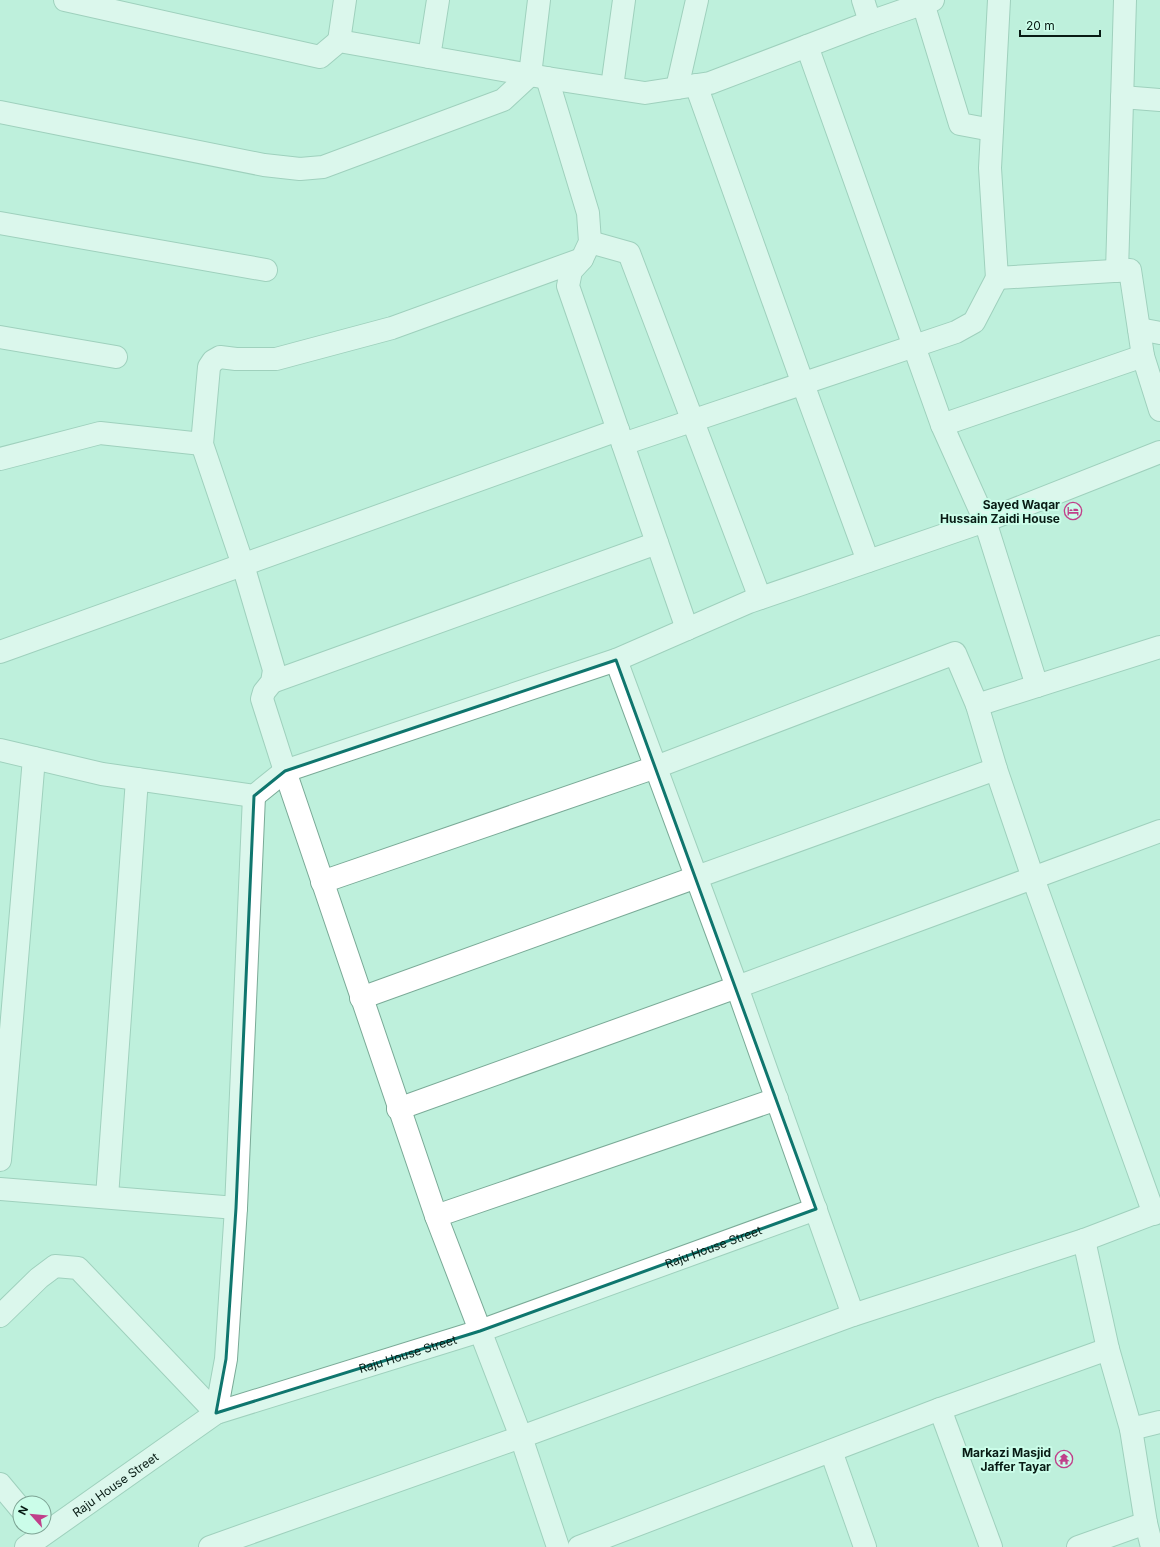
<svg xmlns="http://www.w3.org/2000/svg" width="1160" height="1547" viewBox="0 0 1160 1547" font-family="Inter,sans-serif">
<style>
.lines{fill:none;stroke-linecap:round;stroke-linejoin:round}
.minor-casing{stroke:#7aaa97;stroke-width:24}
.minor{stroke:#fff;stroke-width:22}
.marked{fill:none;stroke:#0f766e;stroke-width:3;stroke-linejoin:round}
.labels{text-anchor:middle;dominant-baseline:central;stroke-width:4;stroke-linejoin:round;paint-order:stroke}
.poi-label{font-size:12px;font-weight:bold;fill:#081b14;stroke:#cbfde9;text-anchor:end}
.street-label{font-size:12px;fill:#081b14;stroke:#cbfde9}
</style>
<rect width="100%" height="100%" fill="#bef0dc"/>
<g class="lines">
<defs>
<g id="minor">
<path d="M65 0 320 57 339 41 547 78 645 93 710 83 870 22 933 0"/>
<path d="M863 0 870 22"/>
<path d="M999 0 990 168 997 278 1130 270 1143 356 1160 410"/>
<path d="M923 3 960 124 992 130"/>
<path d="M339 41 345 0"/>
<path d="M807 46 942 425 985 521 1037 686"/>
<path d="M429 57 438 0"/>
<path d="M547 78 588 213 590 242 582 259 571 271 568 286 687 629"/>
<path d="M696 85 803 384 868 561"/>
<path d="M612 87 624 0"/>
<path d="M677 88 697 0"/>
<path d="M1122 97 1160 100"/>
<path d="M0 112 264 165 300 169 323 167 503 100 530 75 539 0"/>
<path d="M0 223 266 270"/>
<path d="M590 242 629 253 760 598"/>
<path d="M1117 271 1125 0"/>
<path d="M1139 329 1160 333"/>
<path d="M0 337 116 357"/>
<path d="M942 425 1143 356"/>
<path d="M623 444 956 332 974 322 997 278"/>
<path d="M0 459 100 433 202 444"/>
<path d="M0 652 618 430"/>
<path d="M616 660 737 987 853 1315"/>
<path d="M272 682 657 543"/>
<path d="M977 705 1160 647"/>
<path d="M0 750 102 774 254 796 285 771 616 660 749 602 985 521 1160 452"/>
<path d="M322 882 656 767 955 653 977 705 996 769 1033 878 1154 1214"/>
<path d="M361 998 996 769"/>
<path d="M398 1109 737 987 1160 831"/>
<path d="M0 1160 34 758"/>
<path d="M0 1189 236 1208"/>
<path d="M107 1197 137 779"/>
<path d="M436 1216 777 1099"/>
<path d="M1084 1240 1108 1349 1131 1429 1146 1523 1152 1547"/>
<path d="M0 1316 39 1278 55 1266 78 1268 216 1413"/>
<path d="M940 1409 991 1547"/>
<path d="M216 1413 226 1359 236 1208 254 796"/>
<path d="M1131 1429 1160 1422"/>
<path d="M831 1451 865 1547"/>
<path d="M0 1484 20 1508"/>
<path id="s1" d="M26 1547 216 1413 480 1331 816 1209"/>
<path d="M210 1547 521 1437 853 1315 1084 1240 1160 1211"/>
<path d="M558 1547 521 1437 436 1216 285 771 262 699 264 692 272 682 274 670 243 565 202 444 209 367 213 361 220 357 236 359H276L392 328 582 259"/>
<path d="M579 1547 940 1409 1108 1349"/>
<path d="M1078 1547 1146 1523"/>
</g>
</defs>
<!-- minor casing -->
<use href="#minor" class="minor-casing"/>
<!-- minor -->
<use href="#minor" class="minor"/>
</g>
<!-- marked area -->
<path d="M0 0H1160V1547H0ZM616 660 816 1209 480 1331 216 1413 226 1359 236 1208 254 796 285 771Z" fill="#bef0dc" fill-opacity=".55" fill-rule="evenodd"/>
<path class="marked" d="M616 660 816 1209 480 1331 216 1413 226 1359 236 1208 254 796 285 771Z"/>
<!-- icons -->
<defs>
<symbol id="hotel-ring" viewBox="-11 -11 22 22"><circle r="9.5" fill="#cbfde9" stroke="#c0408a" stroke-width="1.5"/><path d="M-6-4.5h1.5V1H6V5H4.5V3h-9V5H-6ZM-4 0a1.8 1.8 0 1 1 3.6 0ZM.5 0V-2.5h3Q6-2.5 6 0Z" fill="#c0408a"/></symbol>
<symbol id="temple-ring" viewBox="-11 -11 22 22"><circle r="9.5" fill="#cbfde9" stroke="#c0408a" stroke-width="1.5"/><path d="M0-6L5-2H3V0L6.5 2.5H4V6H1.5V3h-3V6H-4V2.5H-6.5L-3 0V-2H-5Z" fill="#c0408a"/></symbol>
</defs>
<g fill-rule="evenodd">
<use href="#hotel-ring" x="1063" y="501" width="20" height="20"/>
<use href="#temple-ring" x="1054" y="1449" width="20" height="20"/>
</g>
<g class="labels">
<!-- poi labels -->
<g class="poi-label">
<text x="1060" y="504">Sayed Waqar<tspan x="1060" dy="14">Hussain Zaidi House</tspan></text>
<text x="1051" y="1452">Markazi Masjid<tspan x="1051" dy="14">Jaffer Tayar</tspan></text>
</g>
<!-- street labels -->
<g class="street-label">
<text stroke="none"><textPath href="#s1" startOffset="757">Raju House Street</textPath></text>
<text stroke="none"><textPath href="#s1" startOffset="433">Raju House Street</textPath></text>
<text stroke="none"><textPath href="#s1" startOffset="109">Raju House Street</textPath></text>
</g>
</g>
<!-- north arrow -->
<g transform="translate(32 1515) rotate(297)"><circle r="19" fill="#cbfde9" stroke="#7da394"/>
<path d="M0-3L7 15L0 10L-7 15Z" fill="#c0408a"/>
<text y="-6" font-size="11" font-weight="bold" text-anchor="middle" fill="#081b14">N</text>
</g>
<!-- scale -->
<path d="M1020 30v6h80v-6" fill="none" stroke="#081b14" stroke-width="2"/>
<text x="1026" y="30" font-size="12" fill="#081b14" stroke="#cbfde9" stroke-width="3" paint-order="stroke">20 m</text>
</svg>
